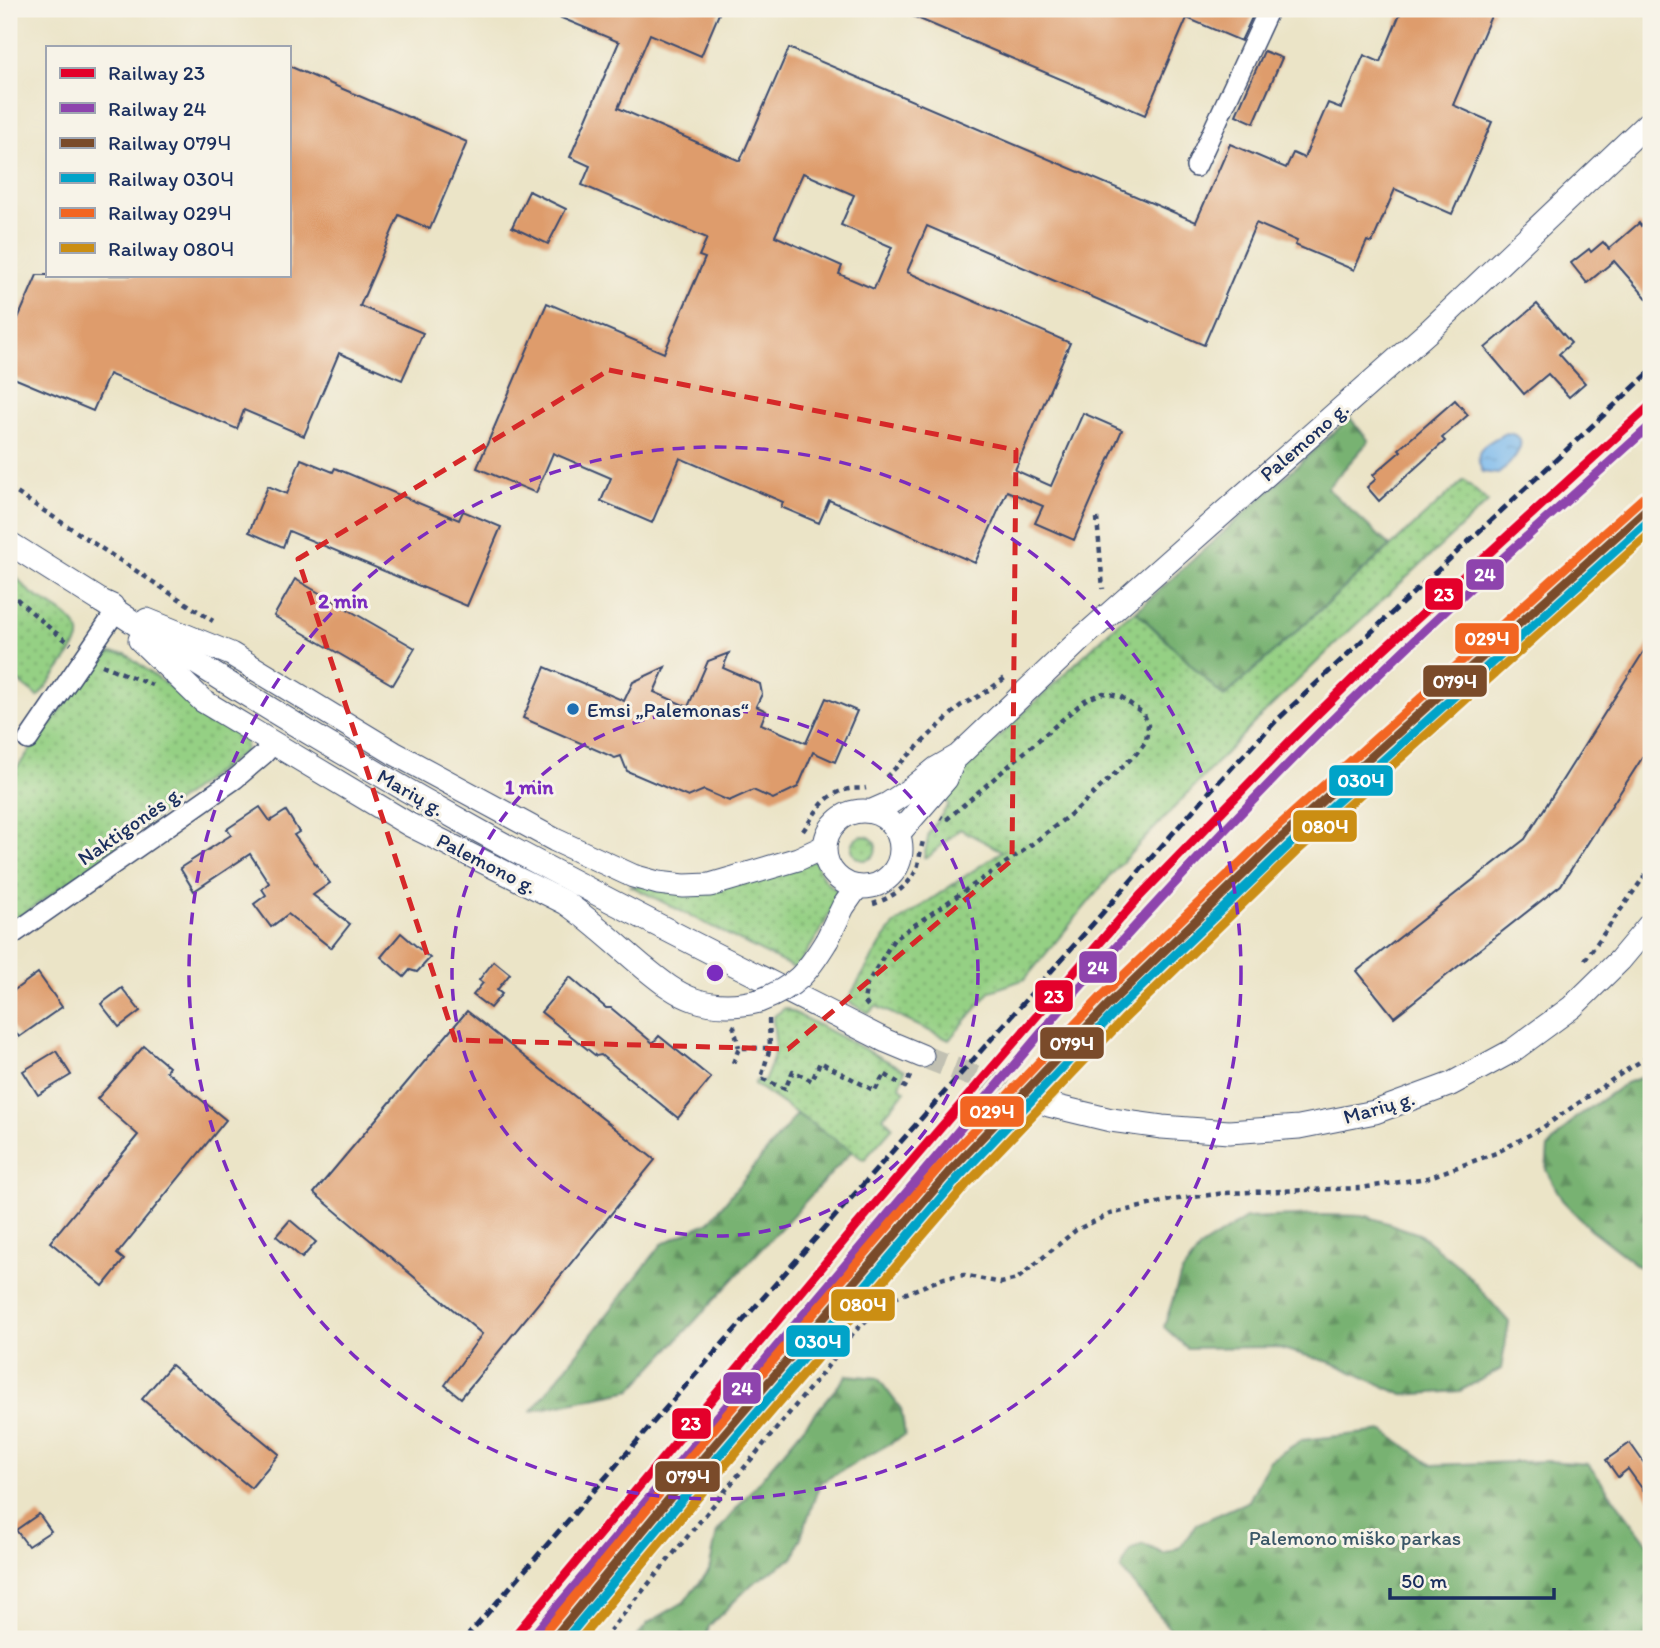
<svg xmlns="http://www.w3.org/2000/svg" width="1660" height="1648" viewBox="0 0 1660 1648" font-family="Itim,sans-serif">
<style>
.grass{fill:url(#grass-dots);stroke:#588071;stroke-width:2}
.forest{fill:url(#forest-firs);stroke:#4a7068;stroke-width:2}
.water{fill:url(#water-ripples);stroke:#4a74a5;stroke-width:2}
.building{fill:#de9c6c;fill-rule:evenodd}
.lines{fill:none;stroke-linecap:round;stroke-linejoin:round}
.tertiary-tunnel{stroke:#c1c0b2;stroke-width:23;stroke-dasharray:23 11;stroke-linecap:butt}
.minor-casing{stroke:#3a4a6e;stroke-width:22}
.tertiary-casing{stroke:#3a4a6e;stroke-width:25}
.path{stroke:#3a4a6e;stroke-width:4.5;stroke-dasharray:5 5;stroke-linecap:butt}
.minor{stroke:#fff;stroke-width:19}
.tertiary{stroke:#fff;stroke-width:23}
.rail{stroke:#1b2f5e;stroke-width:5;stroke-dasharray:10 5;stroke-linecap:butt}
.tertiary-bridge-casing{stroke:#3a4a6e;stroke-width:25;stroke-linecap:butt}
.tertiary-bridge{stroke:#fff;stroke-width:23}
.rail-1-casing{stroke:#f7f3e8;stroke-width:14}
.rail-2-casing{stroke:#f7f3e8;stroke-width:14}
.rail-3-casing{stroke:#f7f3e8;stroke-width:14}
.rail-4-casing{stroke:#f7f3e8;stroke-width:14}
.rail-5-casing{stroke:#f7f3e8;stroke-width:14}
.rail-6-casing{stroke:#f7f3e8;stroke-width:14}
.rail-1{stroke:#e4002b;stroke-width:9}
.rail-2{stroke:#8e44ad;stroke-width:9}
.rail-3{stroke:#7a4b2a;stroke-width:9}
.rail-4{stroke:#01a3c8;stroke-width:9}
.rail-5{stroke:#f26522;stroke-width:9}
.rail-6{stroke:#cb8e13;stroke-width:9}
.marked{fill:none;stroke:#d62828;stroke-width:5;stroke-dasharray:14 9;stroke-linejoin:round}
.ring{fill:none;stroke:#7b2cbf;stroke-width:3.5;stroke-dasharray:12 9}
.poi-dot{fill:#1f6fb2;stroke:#f7f3e8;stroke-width:2.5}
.labels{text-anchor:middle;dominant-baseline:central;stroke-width:6;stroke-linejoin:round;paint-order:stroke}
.street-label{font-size:21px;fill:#1b2f5e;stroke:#f7f3e8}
.poi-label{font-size:21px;fill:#1b2f5e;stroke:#f7f3e8;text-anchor:start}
.park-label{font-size:21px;fill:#3a5768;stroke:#f7f3e8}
.centre{fill:#7b2cbf;stroke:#f7f3e8;stroke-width:3.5}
.ring-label{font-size:21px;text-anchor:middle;font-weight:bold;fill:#7b2cbf;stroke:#f7f3e8;stroke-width:6;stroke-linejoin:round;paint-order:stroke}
.line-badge{stroke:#f7f3e8;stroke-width:2.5}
.badge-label{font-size:19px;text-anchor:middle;font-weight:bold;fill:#fff}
</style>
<defs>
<pattern id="grass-dots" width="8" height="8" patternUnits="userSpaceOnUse" patternTransform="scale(1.75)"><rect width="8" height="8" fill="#95d084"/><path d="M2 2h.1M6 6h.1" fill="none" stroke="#79a96f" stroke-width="1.8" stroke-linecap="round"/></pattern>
<pattern id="forest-firs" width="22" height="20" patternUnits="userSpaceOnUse" patternTransform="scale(1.75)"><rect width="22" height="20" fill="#78b272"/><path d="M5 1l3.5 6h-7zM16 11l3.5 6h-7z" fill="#629161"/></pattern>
<pattern id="water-ripples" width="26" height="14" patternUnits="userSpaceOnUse" patternTransform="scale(1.75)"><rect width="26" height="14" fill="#78b8ec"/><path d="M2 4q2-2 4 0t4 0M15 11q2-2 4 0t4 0" fill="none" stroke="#6296c2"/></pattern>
</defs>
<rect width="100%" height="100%" fill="#f7f3e8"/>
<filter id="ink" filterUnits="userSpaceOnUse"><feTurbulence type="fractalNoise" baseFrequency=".0143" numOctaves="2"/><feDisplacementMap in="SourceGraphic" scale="14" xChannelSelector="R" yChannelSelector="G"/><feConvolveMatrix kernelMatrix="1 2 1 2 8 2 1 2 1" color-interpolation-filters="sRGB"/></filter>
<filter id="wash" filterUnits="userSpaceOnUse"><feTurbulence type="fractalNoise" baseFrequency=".00686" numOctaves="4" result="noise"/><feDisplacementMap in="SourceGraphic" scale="28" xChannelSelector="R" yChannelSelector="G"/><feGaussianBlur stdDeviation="1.57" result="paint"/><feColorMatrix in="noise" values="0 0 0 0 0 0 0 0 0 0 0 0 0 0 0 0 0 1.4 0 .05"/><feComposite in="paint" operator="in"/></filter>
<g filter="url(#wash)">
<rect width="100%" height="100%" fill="#ebe4c7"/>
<!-- grass -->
<g class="grass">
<path d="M1464 480 1488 502 1348 632 1258 719 1116 869 1025 979 991 991 949 1040 876 1006 869 1013 847 1001 883 940 895 924 1002 851 960 829 927 858 924 857 929 833 949 804 941 796 989 746 1120 621 1136 611 1224 697Z"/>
<path d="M9 568C16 576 22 585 30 592 44 603 83 618 79 639 77 649 46 686 38 697L9 674Z"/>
<path d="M110 653 126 654 164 683 247 737 245 751 70 881 9 924V778L91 671Z"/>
<circle cx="864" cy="848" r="12"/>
<path d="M816 861C821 877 825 883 840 892L820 932 796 969 631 886Z"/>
<path d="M785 1008 905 1070 900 1087 905 1091 883 1117 893 1127 864 1160 754 1084 757 1080 764 1082C769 1069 776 1056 775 1041 775 1033 773 1025 773 1017Z"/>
</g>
<!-- forest -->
<g class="forest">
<path d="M1350 418 1369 441 1327 488 1390 546 1224 697 1136 611Z"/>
<path d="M1651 1074V1273L1646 1272 1590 1229 1562 1200 1546 1170 1548 1148 1574 1119 1626 1083Z"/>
<path d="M797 1114 852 1151 631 1390 532 1411 662 1244 709 1222Z"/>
<path d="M1321 1215 1367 1216 1419 1234 1462 1269 1509 1322 1501 1369 1460 1391 1403 1395 1333 1363 1275 1347 1187 1348 1164 1327 1181 1274 1201 1247 1246 1218Z"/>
<path d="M847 1375 878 1378 901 1409 905 1435 820 1483 794 1557 752 1584 709 1626 706 1639H635L648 1623 684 1602 709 1571 717 1532Z"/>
<path d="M1384 1431 1432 1465 1548 1461 1588 1464 1651 1548V1639H1178L1121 1569 1130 1550 1143 1544 1164 1554 1180 1547 1197 1524 1249 1501 1269 1461 1302 1440Z"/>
</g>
<!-- water -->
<path class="water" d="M1506 433C1537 436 1510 465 1498 474L1483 472C1470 449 1488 442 1506 433Z"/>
<g id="blocks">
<!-- building -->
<g class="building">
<path d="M540 9H721L701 56 650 34 618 108 740 161 789 48 1196 222 1230 144 1286 168 1293 153 1304 158 1328 103 1341 108 1364 55 1380 62 1402 9H1494L1453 105 1492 122 1452 214 1395 189 1372 243 1367 241 1354 270 1295 245 1297 241 1256 223 1204 345 927 226 907 272 1070 343 1015 470 1051 486 1083 413 1122 430 1074 540 1035 523 1043 506 1007 491 975 563 829 500 819 523 781 507 783 502 680 458 652 523 601 501 611 478 553 453 536 493 477 468 547 303 664 353 705 258 699 256 707 238 582 185 590 166 570 157 619 42ZM803 173 854 195 841 225 892 247 874 289 839 274 842 266 775 236Z"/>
<path d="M896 9H1256L1241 41 1187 18 1145 115Z"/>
<path d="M1264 51 1282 58 1254 123 1236 115Z"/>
<path d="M289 66 467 142 430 229 399 215 360 306 423 333 402 380 339 353 304 436 244 410 237 429 109 374 93 411 9 376V328L13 330 37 275H289Z"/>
<path d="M529 191 566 209 548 244 512 227Z"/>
<path d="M1651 218V303L1614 261 1587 283 1571 263 1589 249 1591 252 1603 242 1609 249 1639 223 1641 226Z"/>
<path d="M1537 304 1571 343 1559 354 1585 383 1569 397 1548 374 1524 394 1485 348Z"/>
<path d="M1455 400 1468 415 1442 438 1445 441 1379 501 1367 487 1376 479 1373 475 1401 451 1399 449Z"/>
<path d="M301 459 333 472 335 468 459 520 463 511 501 527 467 606 289 531 283 547 249 532 268 486 287 494Z"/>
<path d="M295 579 415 648 393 685 274 616Z"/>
<path d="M1651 640V744L1561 885 1394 1017 1357 971 1525 839Z"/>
<path d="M729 653 723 668 760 684 762 694 756 706 766 711 761 724 806 743 826 698 857 711 835 762 813 752 798 787 773 799 753 790 729 801 704 790 688 797 627 771 621 756 615 758 523 718 545 667 624 701 633 682 665 667 654 692 688 707 708 661Z"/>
<path d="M260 807 270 821 286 811 299 832 294 835 330 883 313 895 350 924 331 948 288 914 271 927 254 904 266 895 262 889 269 883 250 854 194 891 180 868 231 835 227 829Z"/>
<path d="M401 933 430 958 417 972 410 970 404 977 381 957Z"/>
<path d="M494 961 510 974 497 990 502 994 490 1008 473 995 483 983 479 980Z"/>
<path d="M38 973 62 1007 19 1037 9 1022V994Z"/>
<path d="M570 977 606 1008H611L653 1043 659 1036 711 1078 678 1118 601 1055 596 1056 541 1012Z"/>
<path d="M122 988 140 1011 119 1027 101 1004Z"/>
<path d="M467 1011 655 1160 461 1398 445 1385 482 1334 314 1193Z"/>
<path d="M144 1046 169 1067 166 1071 226 1120 117 1254 124 1260 103 1286 50 1242 138 1135 97 1099Z"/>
<path d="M56 1051 71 1075 38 1095 23 1071Z"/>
<path d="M290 1220 316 1242 302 1258 276 1236Z"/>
<path d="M171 1365 279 1454 251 1488 142 1399Z"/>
<path d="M1630 1443 1651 1473V1501L1628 1469 1618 1477 1606 1460Z"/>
<path d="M39 1514 51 1531 28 1546 16 1530Z"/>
</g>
</g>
</g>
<g filter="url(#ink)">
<use href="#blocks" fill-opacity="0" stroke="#3a4a6e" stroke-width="2"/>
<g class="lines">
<!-- tertiary-tunnel -->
<path class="tertiary-tunnel" d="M922 1056 1049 1105"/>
<defs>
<g id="minor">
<path d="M1196 167 1269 9"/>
<path d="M28 740 114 614"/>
<path d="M9 937 235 779 263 755 273 744"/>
</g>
<g id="tertiary">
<path d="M9 543 101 601 112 606"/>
<path d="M101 601C224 683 351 760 481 832 614 905 751 972 886 1041L922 1056"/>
<path d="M147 620 231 654 394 753 555 840 633 876 658 883 684 886 710 885 798 859 824 847"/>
<path d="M140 640 203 701 410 825 566 903C593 922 616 944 641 965 657 978 674 993 695 1000 716 1007 738 1006 759 1001"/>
<circle cx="863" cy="849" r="38"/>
<path d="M872 811 888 804 911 789 937 768 958 756 1081 639 1431 329 1651 120"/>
<path d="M899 833 946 779 954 759"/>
<path d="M827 940 843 907 857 887"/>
<path d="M1049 1105 1111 1120 1162 1127 1229 1132 1299 1127 1375 1112 1451 1084 1512 1051 1572 1007 1620 960 1651 923"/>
</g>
</defs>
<!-- minor casing -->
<use href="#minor" class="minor-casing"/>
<!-- tertiary casing -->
<use href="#tertiary" class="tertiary-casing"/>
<!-- path -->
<g class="path">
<path d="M9 488 213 621"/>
<path d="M1097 518 1103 589"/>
<path d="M9 592 52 630 71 644"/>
<path d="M102 665 152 685"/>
<path d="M886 777 960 706 983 694 1005 678"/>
<path d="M803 831C816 813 823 794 849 789 854 788 861 789 866 788"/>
<path d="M873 904C891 898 912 885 918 865 920 856 921 847 924 838"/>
<path d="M1585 960 1651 867"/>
<path d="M868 1006 864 1001 867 984 894 939 1023 851 1076 810 1136 754 1146 741 1148 725 1144 714 1120 696 1103 693 1085 700 946 820 941 817"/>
<path d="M769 1019 770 1048"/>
<path d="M732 1026 734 1027 739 1048"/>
<path d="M733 1063 739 1048H770L761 1078 785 1089 793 1071 812 1081 820 1062 875 1091 884 1074 905 1087 911 1074"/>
<path d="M9 1630 16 1639"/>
<path d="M603 1639 824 1371 854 1332 887 1301 944 1278 964 1275 1001 1283 1017 1279 1076 1230 1110 1214 1171 1200 1225 1193 1361 1188 1427 1178 1496 1153 1542 1128 1625 1071 1651 1055"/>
</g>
<!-- minor -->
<use href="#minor" class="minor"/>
<!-- tertiary -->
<use href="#tertiary" class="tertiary"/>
<!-- rail -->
<path class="rail" d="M465 1639 659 1416 1211 790 1275 722 1651 371"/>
<defs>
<path id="tertiary-bridge" d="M759 1001C796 987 807 973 827 940"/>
</defs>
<!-- tertiary-bridge casing -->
<use href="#tertiary-bridge" class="tertiary-bridge-casing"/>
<!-- tertiary-bridge -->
<use href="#tertiary-bridge" class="tertiary-bridge"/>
<defs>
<path id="rail-1" d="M512 1639 857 1225 1140 896 1292 739 1374 658 1651 405"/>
<path id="rail-2" d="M530 1639 1078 989C1174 883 1271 778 1374 679 1464 591 1558 509 1651 425"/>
<path id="rail-3" d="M553 1639 693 1470 950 1171 1108 1005 1281 838 1651 505"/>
<path id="rail-4" d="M566 1639 701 1477 958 1178 1115 1012 1288 846 1651 519"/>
<path id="rail-5" d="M545 1632 685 1463 942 1164 1100 998 1274 830 1644 497"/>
<path id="rail-6" d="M580 1639 709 1484 966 1185 1123 1020 1295 853 1651 533"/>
</defs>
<!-- rail-1 casing -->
<use href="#rail-1" class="rail-1-casing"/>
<!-- rail-2 casing -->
<use href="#rail-2" class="rail-2-casing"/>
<!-- rail-3 casing -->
<use href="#rail-3" class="rail-3-casing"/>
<!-- rail-4 casing -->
<use href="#rail-4" class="rail-4-casing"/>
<!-- rail-5 casing -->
<use href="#rail-5" class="rail-5-casing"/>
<!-- rail-6 casing -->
<use href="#rail-6" class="rail-6-casing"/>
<!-- rail-1 -->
<use href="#rail-1" class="rail-1"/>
<!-- rail-2 -->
<use href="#rail-2" class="rail-2"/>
<!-- rail-3 -->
<use href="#rail-3" class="rail-3"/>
<!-- rail-4 -->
<use href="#rail-4" class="rail-4"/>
<!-- rail-5 -->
<use href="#rail-5" class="rail-5"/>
<!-- rail-6 -->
<use href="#rail-6" class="rail-6"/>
</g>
</g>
<!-- marked area -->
<path class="marked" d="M609 370 1016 450 1012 860 788 1049 455 1040 298 559Z"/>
<!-- distance rings -->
<g class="ring">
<circle cx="715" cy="973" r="263"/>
<circle cx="715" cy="973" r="526"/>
</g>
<!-- markers -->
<circle class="poi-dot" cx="573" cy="709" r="7"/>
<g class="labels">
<!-- street labels -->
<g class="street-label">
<text transform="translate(1304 441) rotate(-41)">Palemono g.</text>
<text transform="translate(411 792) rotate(30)">Marių g.</text>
<text transform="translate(130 825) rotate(-35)">Naktigonės g.</text>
<text transform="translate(487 863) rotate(27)">Palemono g.</text>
<text transform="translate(1379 1107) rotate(-16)">Marių g.</text>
</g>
<!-- poi labels -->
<g class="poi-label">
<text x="587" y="709">Emsi „Palemonas“</text>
</g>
<!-- park labels -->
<g class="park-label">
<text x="1355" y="1537">Palemono miško parkas</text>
</g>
</g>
<circle cx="715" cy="973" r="10" class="centre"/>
<g class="ring-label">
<text x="343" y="608">2 min</text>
<text x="529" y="794">1 min</text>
</g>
<g class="line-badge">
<rect x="1465" y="558" width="40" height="33" rx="7" fill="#8e44ad"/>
<rect x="1424" y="577" width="40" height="34" rx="7" fill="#e4002b"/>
<rect x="1454" y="622" width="66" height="33" rx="7" fill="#f26522"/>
<rect x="1422" y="664" width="66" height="34" rx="7" fill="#7a4b2a"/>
<rect x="1328" y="764" width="66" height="33" rx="7" fill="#01a3c8"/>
<rect x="1292" y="809" width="66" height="34" rx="7" fill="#cb8e13"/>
<rect x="1078" y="950" width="40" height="34" rx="7" fill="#8e44ad"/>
<rect x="1034" y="979" width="40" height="34" rx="7" fill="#e4002b"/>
<rect x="1039" y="1026" width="66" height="34" rx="7" fill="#7a4b2a"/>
<rect x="959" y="1095" width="66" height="33" rx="7" fill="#f26522"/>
<rect x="830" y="1288" width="66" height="34" rx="7" fill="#cb8e13"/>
<rect x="785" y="1324" width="66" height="34" rx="7" fill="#01a3c8"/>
<rect x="722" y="1371" width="40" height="34" rx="7" fill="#8e44ad"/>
<rect x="671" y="1407" width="41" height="33" rx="7" fill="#e4002b"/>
<rect x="654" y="1460" width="67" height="33" rx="7" fill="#7a4b2a"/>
</g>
<g class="badge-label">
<text x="1485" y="581">24</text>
<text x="1444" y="601">23</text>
<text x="1487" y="645">029Ч</text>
<text x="1455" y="688">079Ч</text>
<text x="1361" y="787">030Ч</text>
<text x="1325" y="833">080Ч</text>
<text x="1098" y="974">24</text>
<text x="1054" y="1003">23</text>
<text x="1072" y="1050">079Ч</text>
<text x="992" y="1118">029Ч</text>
<text x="863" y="1311">080Ч</text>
<text x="818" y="1348">030Ч</text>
<text x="742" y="1395">24</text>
<text x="691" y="1430">23</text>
<text x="688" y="1483">079Ч</text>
</g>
<!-- margin -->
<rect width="1660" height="1648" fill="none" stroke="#f7f3e8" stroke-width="35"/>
<!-- legend -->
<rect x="46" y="46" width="245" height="231" fill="#f7f3e8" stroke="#9fa5b1" stroke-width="2"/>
<rect x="60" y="68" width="35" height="10" fill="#e4002b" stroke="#9fa5b1" stroke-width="2"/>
<text x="108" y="80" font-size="21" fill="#1b2f5e">Railway 23</text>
<rect x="60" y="103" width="35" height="10" fill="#8e44ad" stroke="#9fa5b1" stroke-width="2"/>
<text x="108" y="116" font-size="21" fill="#1b2f5e">Railway 24</text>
<rect x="60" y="138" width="35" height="10" fill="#7a4b2a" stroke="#9fa5b1" stroke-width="2"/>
<text x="108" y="150" font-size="21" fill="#1b2f5e">Railway 079Ч</text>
<rect x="60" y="173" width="35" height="10" fill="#01a3c8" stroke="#9fa5b1" stroke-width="2"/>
<text x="108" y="186" font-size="21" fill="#1b2f5e">Railway 030Ч</text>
<rect x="60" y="208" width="35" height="10" fill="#f26522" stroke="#9fa5b1" stroke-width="2"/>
<text x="108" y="220" font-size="21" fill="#1b2f5e">Railway 029Ч</text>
<rect x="60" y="243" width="35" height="10" fill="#cb8e13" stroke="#9fa5b1" stroke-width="2"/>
<text x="108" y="256" font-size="21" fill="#1b2f5e">Railway 080Ч</text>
<!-- scale -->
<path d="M1390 1588v10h164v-10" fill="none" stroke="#1b2f5e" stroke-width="3.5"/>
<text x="1401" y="1588" font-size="21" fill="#1b2f5e" stroke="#f7f3e8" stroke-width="5" paint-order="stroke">50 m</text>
</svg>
